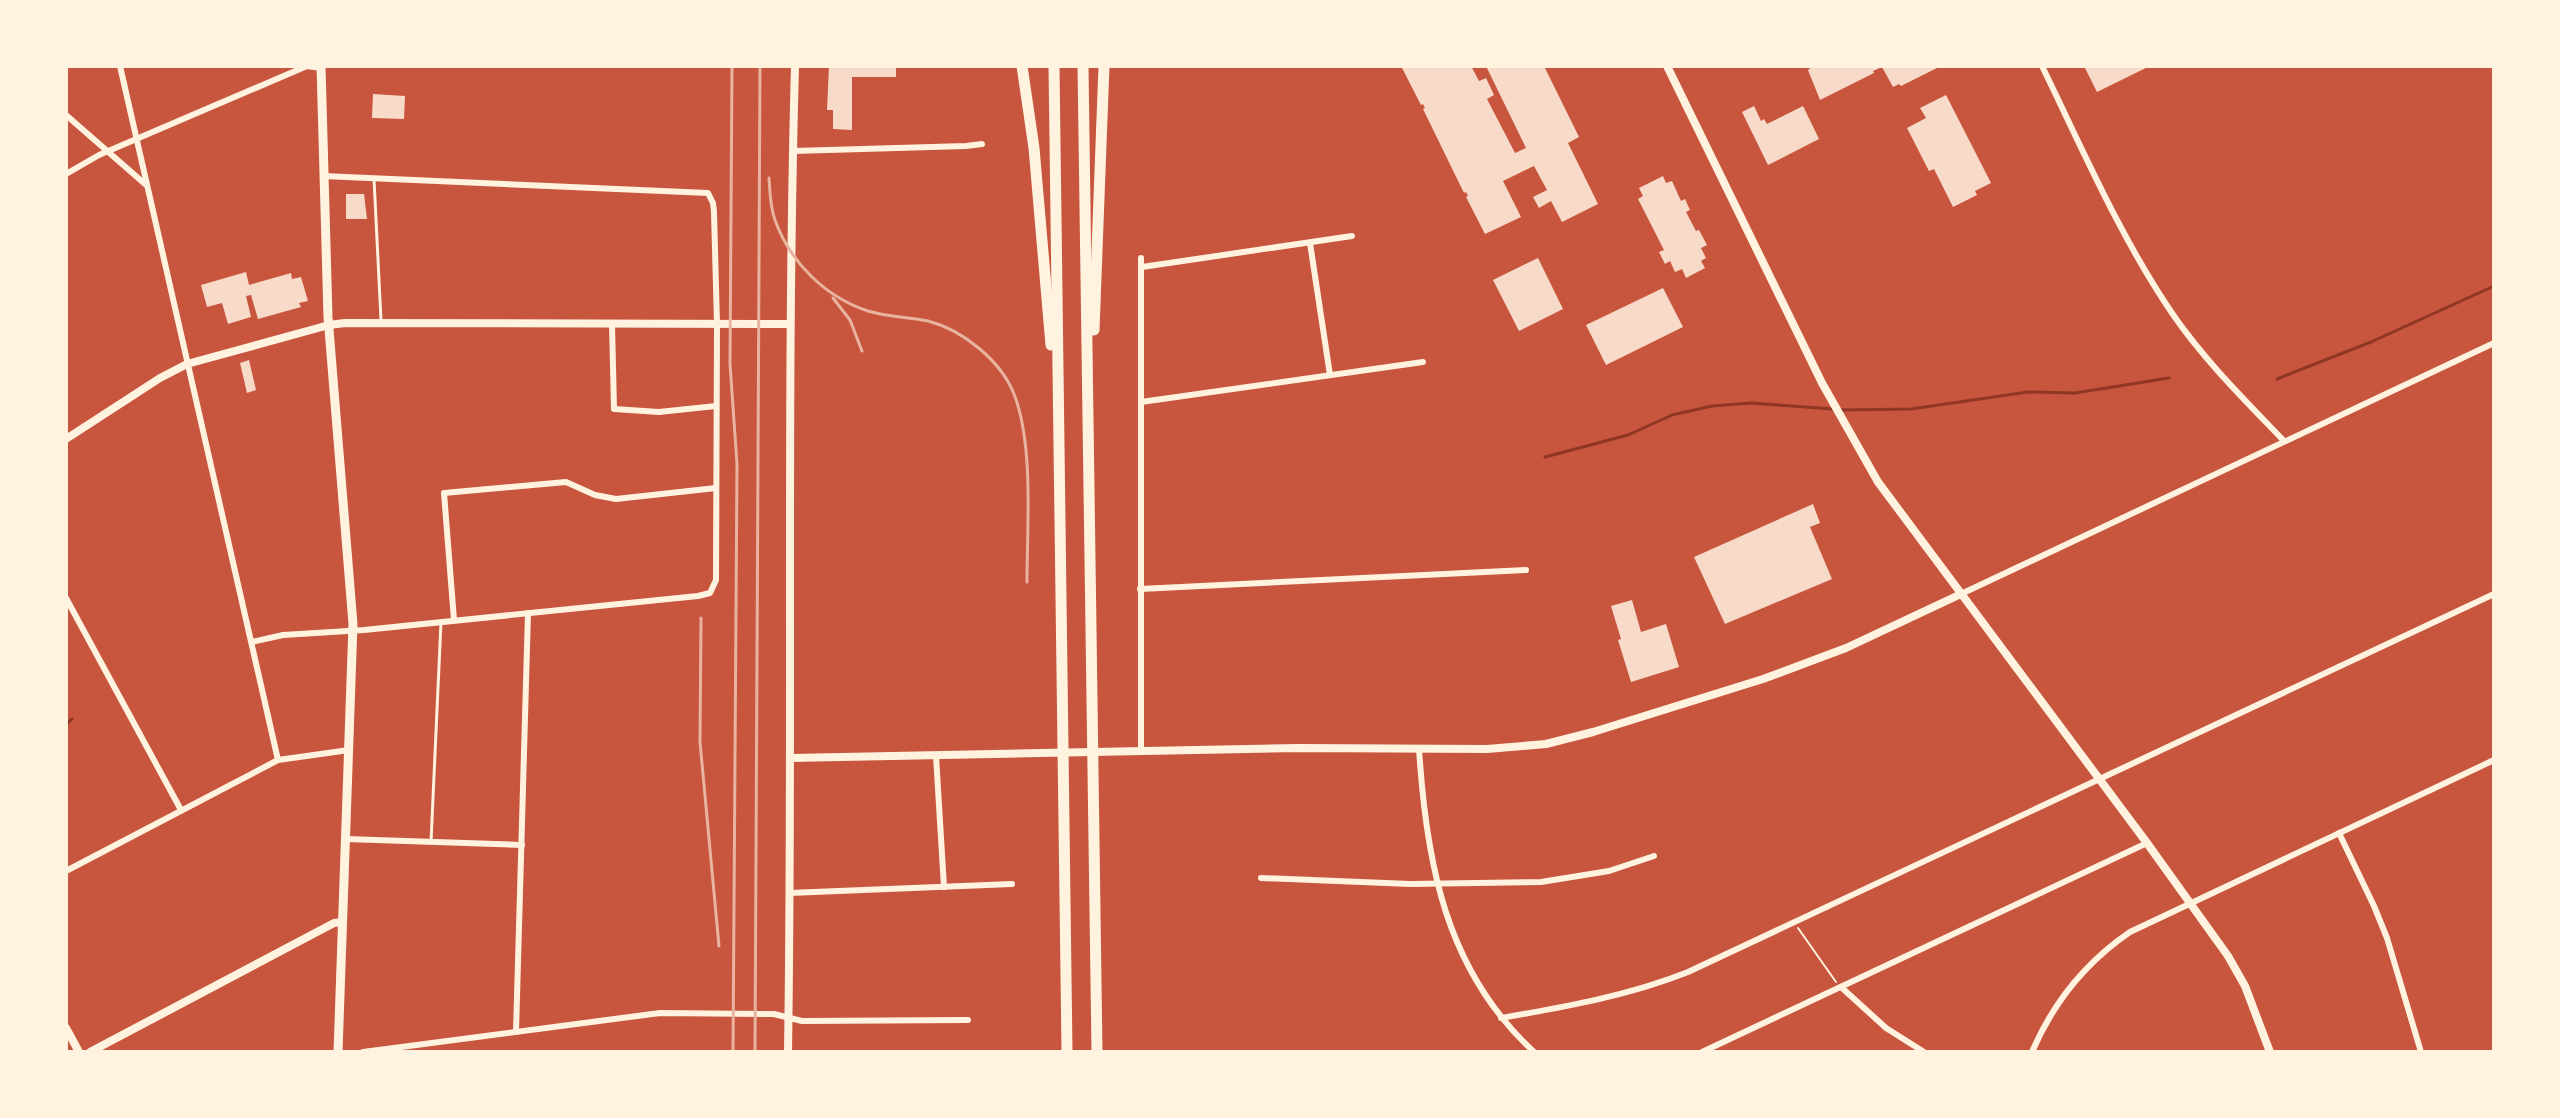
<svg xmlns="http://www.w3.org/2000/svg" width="2560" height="1118" viewBox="0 0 2560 1118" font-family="'Space Grotesk',sans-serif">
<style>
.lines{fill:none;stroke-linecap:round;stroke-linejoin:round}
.stream{stroke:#8f3625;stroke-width:3}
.building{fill:#f7dbc8}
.path{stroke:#fff3e0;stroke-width:2}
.service{stroke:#fff3e0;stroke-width:3}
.minor{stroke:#fff3e0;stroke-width:6}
.tertiary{stroke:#fff3e0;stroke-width:8}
.secondary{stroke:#fff3e0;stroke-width:9}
.motorway{stroke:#fff3e0;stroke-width:11}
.rail{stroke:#e9b49f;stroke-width:3}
</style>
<rect width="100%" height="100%" fill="#c8553d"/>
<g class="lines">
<!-- stream -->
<g class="stream">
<path d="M2277 379 2371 342 2494 286"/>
<path d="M1840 410 1911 409 2028 392 2075 393 2169 378"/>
<path d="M1545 457 1628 435 1672 415 1712 406 1751 403 1833 409"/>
<path d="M66 724 72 719"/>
</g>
</g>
<!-- building -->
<g class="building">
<path d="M829 66H896V77H852V130L833 129V110H827Z"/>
<path d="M1401 66H1471L1479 81 1486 78 1494 95 1487 99 1515 153 1526 148 1486 66H1544L1579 137 1568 143 1598 204 1562 222 1551 201 1539 208 1533 197 1547 190 1534 166 1503 181 1521 217 1485 234 1466 197 1468 196 1466 192 1464 193 1423 109 1425 108 1423 104 1421 105Z"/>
<path d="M1813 66H1941L1901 86 1899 84 1893 87 1882 67 1873 71 1874 73 1820 100 1808 70Z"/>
<path d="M2084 66H2150L2097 92Z"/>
<path d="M373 94 405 96 404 119 372 118Z"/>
<path d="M1946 95 1991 183 1975 191 1977 195 1953 207 1934 169 1929 171 1907 128 1926 118 1920 108Z"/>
<path d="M1754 106 1761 121 1764 119 1767 124 1803 106 1819 139 1768 165 1742 112Z"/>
<path d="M1663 176 1666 183 1672 181 1681 201 1685 199 1690 210 1686 212 1696 231 1699 230 1707 245 1701 248 1706 258 1701 261 1705 268 1686 278 1682 269 1675 272 1670 261 1665 264 1659 252 1664 250 1638 199 1643 196 1639 188Z"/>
<path d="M346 194H364L367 219H346Z"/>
<path d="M1538 258 1563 309 1519 331 1493 280Z"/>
<path d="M246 272 249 285 291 273 292 279 301 277 308 301 299 303 301 307 258 319 251 295 246 296 251 317 228 324 222 303 207 307 201 285Z"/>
<path d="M1663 288 1683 327 1606 365 1586 325Z"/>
<path d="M249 360 256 390 247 393 240 363Z"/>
<path d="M1813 504 1820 523 1810 527 1832 579 1725 624 1694 557Z"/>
<path d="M1632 600 1641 632 1666 624 1679 667 1631 682 1618 640 1621 639 1611 606Z"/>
</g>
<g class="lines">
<!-- path -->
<path class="path" d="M1798 928 1836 982"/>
<!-- service -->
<g class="service">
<path d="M374 179 381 320"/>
<path d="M431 842 441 622"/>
</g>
<!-- minor -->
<g class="minor">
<path d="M120 66 278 760"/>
<path d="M2042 66C2083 150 2121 239 2174 316 2206 362 2246 401 2284 441"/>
<path d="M66 115 145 184"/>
<path d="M793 151 966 146 982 144"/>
<path d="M66 174 99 155 307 66 321 68"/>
<path d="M1310 243 1330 375"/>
<path d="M1142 267 1352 236"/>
<path d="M612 324 614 409 659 412 716 406"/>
<path d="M1141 402 1423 362"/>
<path d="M1140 589 1526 570"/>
<path d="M1961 594 2494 343"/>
<path d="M66 598 181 810"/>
<path d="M454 620 444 493 566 482 595 495 616 499 716 488"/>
<path d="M252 642 283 635 364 630 698 596 710 593 716 580 717 324 714 212 713 203 708 193 323 176"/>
<path d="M1419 748C1426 863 1446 971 1534 1052"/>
<path d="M1141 752V258"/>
<path d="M936 756 944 887"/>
<path d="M2339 833 2374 906 2387 938 2421 1052"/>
<path d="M346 839 522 845"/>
<path d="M66 871 278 760 349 750"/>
<path d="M1261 878 1410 884 1541 882 1609 871 1654 856"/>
<path d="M789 893 1012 884"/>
<path d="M1841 987 1886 1028 1924 1052"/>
<path d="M1501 1018C1564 1007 1628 996 1688 972L2494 594"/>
<path d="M516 1032 528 613"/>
<path d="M363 1052 660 1013 774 1014 802 1021 968 1020"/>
<path d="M1702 1052 2147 843"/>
<path d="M2032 1052C2053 1003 2086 962 2130 932L2494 760"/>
</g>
<!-- tertiary -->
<g class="tertiary">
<path d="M1667 66 1822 383 1878 482 2147 843 2228 956 2245 986 2270 1052"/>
<path d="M66 439 160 378 187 364 329 325 345 323 789 324"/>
<path d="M791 758 1298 748 1487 749 1546 744 1593 732 1763 679 1846 648 1961 594"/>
<path d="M66 1028 79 1052"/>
<path d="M90 1052 334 923 343 922"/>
<path d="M788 1052C793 723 786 395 795 66"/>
</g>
<!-- secondary -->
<path class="secondary" d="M321 66 328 317 353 624 338 1052"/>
<!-- motorway -->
<g class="motorway">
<path d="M1022 66 1034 148 1051 345"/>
<path d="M1054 66 1067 1052"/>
<path d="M1083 66 1097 1052"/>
<path d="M1094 330 1104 66"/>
</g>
<!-- rail -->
<g class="rail">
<path d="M732 66 730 364 737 464 733 1052"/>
<path d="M769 178C770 192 770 207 775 220 790 262 825 297 868 311 888 317 908 317 928 321 963 330 1001 361 1014 394 1034 445 1027 527 1027 582"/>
<path d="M833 298 850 320 862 351"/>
<path d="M701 618 700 742 719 946"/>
<path d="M755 1052 760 66"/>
</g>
</g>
<!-- border -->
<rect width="2560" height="1118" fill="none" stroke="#fff3e0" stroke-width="136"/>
</svg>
